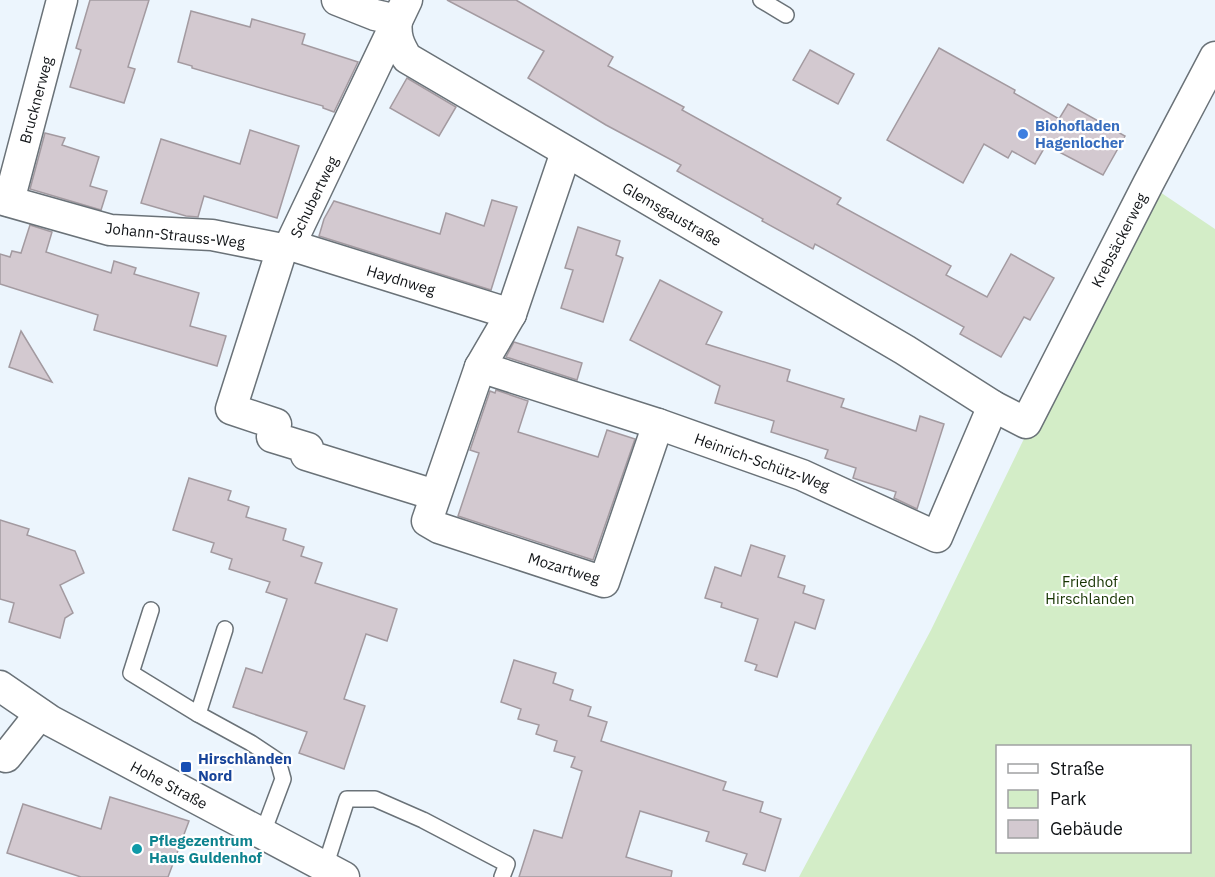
<svg xmlns="http://www.w3.org/2000/svg" width="1215" height="877" viewBox="0 0 1215 877" font-family="'IBM Plex Sans',sans-serif">
<style>
.green{fill:#d3edc7;fill-rule:evenodd}
.building{fill:#d3c9d0;stroke:#a39aa0;stroke-width:1.5}
.lines{fill:none;stroke-linecap:round;stroke-linejoin:round}
.lane-casing{stroke:#6a7278;stroke-width:18}
.street-casing{stroke:#6a7278;stroke-width:33}
.lane{stroke:#fff;stroke-width:15}
.street{stroke:#fff;stroke-width:30}
.shop-dot{fill:#3f7fe0;stroke:#fff;stroke-width:2}
.transit-dot{fill:#1a4fb4;stroke:#fff;stroke-width:2}
.culture-dot{fill:#0f9aa8;stroke:#fff;stroke-width:2}
.labels{text-anchor:middle;dominant-baseline:central;stroke-width:4.5;stroke-linejoin:round;paint-order:stroke}
.street-label{font-size:15px;fill:#111417;stroke:#fff}
.shop-label{font-size:15px;font-weight:bold;fill:#366cbe;stroke:#fff;text-anchor:start}
.park-label{font-size:15px;fill:#163401;stroke:#fff}
.transit-label{font-size:15px;font-weight:bold;fill:#164399;stroke:#fff;text-anchor:start}
.culture-label{font-size:15px;font-weight:bold;fill:#0d838f;stroke:#fff;text-anchor:start}
</style>
<rect width="100%" height="100%" fill="#ecf5fd"/>
<!-- green -->
<path class="green" d="M1148 184 1215 229V877H799L931 630ZM998 746H1190V852H998Z"/>
<!-- building -->
<g class="building">
<path d="M90 0H149L128 67 135 69 124 103 70 87 81 50 76 48Z"/>
<path d="M447 0H516L613 57 608 66 684 107 682 110 841 198 837 204 951 266 946 275 987 297 1011 254 1054 278 1030 320 1024 317 1001 357 960 334 964 327 815 244 813 249 762 221 763 219 677 171 681 165 606 125 528 78 544 51Z"/>
<path d="M191 11 250 27 252 19 305 34 302 44 358 62 334 112 323 108V106L192 68V66L178 62Z"/>
<path d="M939 48 1015 90 1014 93 1059 119 1068 104 1125 136 1103 175 1046 145 1035 164 1012 151 1008 158 984 144 963 183 887 140Z"/>
<path d="M810 50 854 74 838 104 793 80Z"/>
<path d="M407 78 456 107 439 136 390 108Z"/>
<path d="M250 130 299 146 277 218 204 196 198 217 186 216 141 203 161 139 240 164Z"/>
<path d="M45 133 65 138 62 145 99 157 90 186 107 191 101 210 30 189Z"/>
<path d="M492 200 517 207 491 290 319 236 324 219 334 201 440 234 446 213 484 226Z"/>
<path d="M30 225 52 232 46 252 111 273 114 261 136 268 134 274 199 293 190 326 226 336 217 366 94 330 98 315 0 284V254L10 257 12 251 21 253Z"/>
<path d="M578 227 620 241 616 255 623 258 603 322 561 308 573 270 565 268Z"/>
<path d="M660 280 722 312 706 344 790 370 787 381 844 399 841 407 916 431 920 416 944 424 917 509 894 498 896 492 853 478 856 468 825 458 828 450 771 432 774 421 715 403 720 386 630 340Z"/>
<path d="M21 331 52 382 9 367Z"/>
<path d="M514 342 582 363 577 380 506 357Z"/>
<path d="M496 390 528 401 518 432 598 457 607 430 635 439 593 560 458 516 479 453 470 450 490 391 495 393Z"/>
<path d="M189 478 231 491 228 500 249 507 246 517 286 529 283 540 304 547 301 556 322 563 315 583 397 609 387 641 366 634 344 699 365 706 344 769 299 753 307 732 233 707 246 668 262 673 287 599 266 592 270 582 229 569 232 559 211 552 214 543 173 530Z"/>
<path d="M0 520 29 529 27 535 75 551 84 573 60 585 73 613 65 618 60 638 9 622 14 603 0 599Z"/>
<path d="M751 545 785 556 778 577 805 586 803 593 824 600 815 629 795 622 777 677 755 670 757 665 745 661 758 619 721 607 722 603 705 598 715 567 741 576Z"/>
<path d="M514 660 556 673 553 683 573 690 570 700 591 707 588 716 607 722 601 741 726 782 723 790 763 802 760 812 781 819 765 871 743 864 747 854 706 841 709 832 640 811 626 857 672 871 671 877H519L534 830 562 838 582 771 571 767 575 757 554 751 557 741 536 734 539 725 518 719 521 709 501 702Z"/>
<path d="M110 797 189 821 168 877H81L7 853 23 804 101 829Z"/>
</g>
<g class="lines">
<defs>
<g id="lane">
<path d="M761 0 786 15"/>
<path d="M151 610 131 673 198 714 251 743 278 761 283 779 262 835"/>
<path d="M198 714 225 629"/>
<path d="M325 867 347 799H375L423 820 507 864 502 877"/>
</g>
<g id="street">
<path d="M337 0 375 15 397 20"/>
<path d="M407 0 290 245 282 249 231 409 276 424 272 437 308 448 306 455 435 495"/>
<path d="M397 20C395 36 399 45 407 58L905 350 993 406 1026 423 1148 184 1215 57"/>
<path d="M566 152 511 314 480 367 427 521 439 528 604 582 658 424"/>
<path d="M0 199 110 230 212 235 282 249"/>
<path d="M9 201 62 0"/>
<path d="M290 245 511 314"/>
<path d="M480 367 658 424 802 475 937 537 993 406"/>
<path d="M0 686 51 721 344 877"/>
<path d="M0 755 6 757 40 714"/>
</g>
</defs>
<!-- lane casing -->
<use href="#lane" class="lane-casing"/>
<!-- street casing -->
<use href="#street" class="street-casing"/>
<!-- lane -->
<use href="#lane" class="lane"/>
<!-- street -->
<use href="#street" class="street"/>
</g>
<!-- markers -->
<circle class="shop-dot" cx="1023" cy="134" r="6"/>
<rect class="transit-dot" x="180" y="761" width="12" height="12" rx="3"/>
<circle class="culture-dot" cx="137" cy="849" r="6"/>
<g class="labels">
<!-- street labels -->
<g class="street-label">
<text transform="translate(36 100) rotate(-75)">Brucknerweg</text>
<text transform="translate(314 197) rotate(-64)">Schubertweg</text>
<text transform="translate(672 214) rotate(30)">Glemsgaustraße</text>
<text transform="translate(175 235) rotate(6)">Johann-Strauss-Weg</text>
<text transform="translate(1119 240) rotate(-63)">Krebsäckerweg</text>
<text transform="translate(401 280) rotate(17)">Haydnweg</text>
<text transform="translate(762 462) rotate(20)">Heinrich-Schütz-Weg</text>
<text transform="translate(564 568) rotate(17)">Mozartweg</text>
<text transform="translate(169 785) rotate(28)">Hohe Straße</text>
</g>
<!-- shop labels -->
<g class="shop-label">
<text x="1035" y="125">Biohofladen<tspan x="1035" dy="17">Hagenlocher</tspan></text>
</g>
<!-- park labels -->
<g class="park-label">
<text x="1090" y="581">Friedhof<tspan x="1090" dy="17">Hirschlanden</tspan></text>
</g>
<!-- transit labels -->
<g class="transit-label">
<text x="198" y="758">Hirschlanden<tspan x="198" dy="17">Nord</tspan></text>
</g>
<!-- culture labels -->
<g class="culture-label">
<text x="149" y="840">Pflegezentrum<tspan x="149" dy="17">Haus Guldenhof</tspan></text>
</g>
</g>
<!-- legend -->
<rect x="996" y="745" width="195" height="108" fill="#ffffff" stroke="#a0a1a2" stroke-width="1.5"/>
<rect x="1008" y="764" width="30" height="9" fill="#ffffff" stroke="#a0a1a2" stroke-width="1.5"/>
<text x="1050" y="775" font-size="18" fill="#111417">Straße</text>
<rect x="1008" y="790" width="30" height="18" fill="#d3edc7" stroke="#a0a1a2" stroke-width="1.5"/>
<text x="1050" y="805" font-size="18" fill="#111417">Park</text>
<rect x="1008" y="820" width="30" height="18" fill="#d3c9d0" stroke="#a0a1a2" stroke-width="1.5"/>
<text x="1050" y="835" font-size="18" fill="#111417">Gebäude</text>
</svg>
